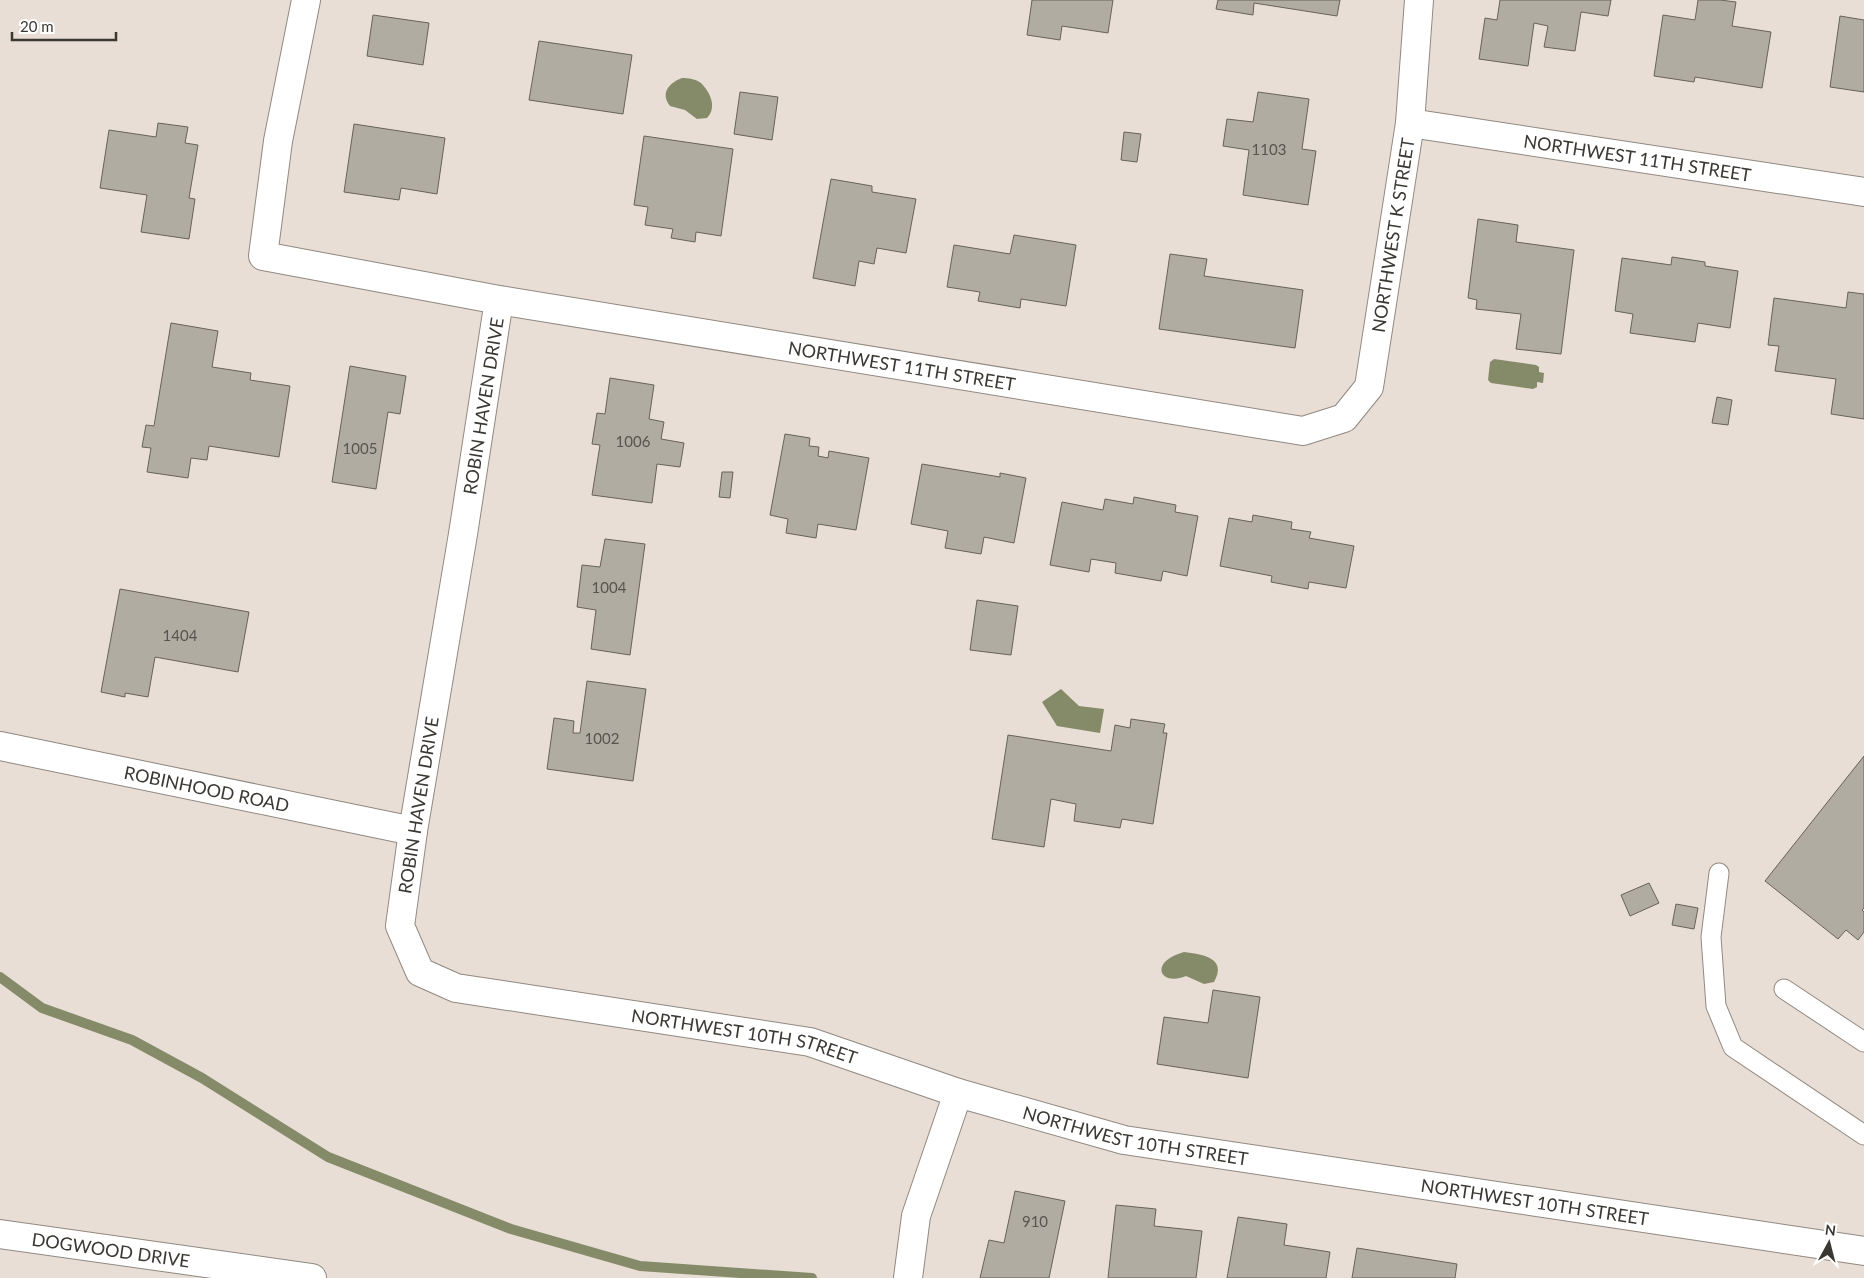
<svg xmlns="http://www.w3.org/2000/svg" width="1864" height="1278" viewBox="0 0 1864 1278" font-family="Lato,sans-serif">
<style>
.water{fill:#858b69}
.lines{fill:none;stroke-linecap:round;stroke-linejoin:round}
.stream{stroke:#858b69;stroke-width:10}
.building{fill:#b0aca1;stroke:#676359}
.lane-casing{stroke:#918880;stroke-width:21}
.street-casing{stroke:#918880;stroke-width:30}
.lane{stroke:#fff;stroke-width:19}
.street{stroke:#fff;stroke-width:28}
.labels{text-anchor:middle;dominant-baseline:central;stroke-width:4.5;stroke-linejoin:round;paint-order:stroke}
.number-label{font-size:15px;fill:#58544e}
.street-label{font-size:18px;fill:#3b3733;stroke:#fff}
</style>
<rect width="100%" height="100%" fill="#e8ded5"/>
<!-- water -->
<g class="water">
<path d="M682 78C688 78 696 79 701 83 711 93 717 108 707 118L697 119 685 110 670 106C660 93 669 83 682 78Z"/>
<path d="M1494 359 1536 365 1539 367V372L1544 373 1543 383 1537 382V387L1533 389 1491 383 1488 380 1490 362Z"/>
<path d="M1061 689 1079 706 1104 709 1100 733 1057 726 1042 702Z"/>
<path d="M1184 952C1202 954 1228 958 1214 982L1204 984 1186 976C1160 987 1148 962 1184 952Z"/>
</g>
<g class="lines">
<!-- stream -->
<path class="stream" d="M0 977 42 1008 132 1040 202 1078 328 1157 511 1229 640 1266 812 1278"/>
</g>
<!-- building -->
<g class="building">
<path d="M1032 0H1113L1108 33 1062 26 1060 40 1027 35Z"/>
<path d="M1218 0H1340L1337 16 1254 3 1253 15 1216 9Z"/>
<path d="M1500 0H1611L1608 16 1581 12 1575 51 1544 47 1548 26 1534 23 1528 66 1479 59 1485 18 1497 20Z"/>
<path d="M1698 0H1720L1736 2 1732 26 1771 32 1762 88 1695 77 1694 82 1654 76 1663 15 1695 20Z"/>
<path d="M373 15 429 23 423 65 367 56Z"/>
<path d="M1840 16 1864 20V92L1830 87Z"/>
<path d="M539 41 632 55 623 114 529 100Z"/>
<path d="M740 92 778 97 772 140 734 134Z"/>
<path d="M1258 92 1309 99 1302 149 1316 151 1308 205 1243 195 1249 150 1223 146 1227 119 1253 122Z"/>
<path d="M158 123 188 127 185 143 198 145 189 198 195 199 189 239 141 232 147 195 100 188 109 130 156 137Z"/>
<path d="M354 124 445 138 437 194 401 188 399 200 344 192Z"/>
<path d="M1124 132 1141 134 1137 162 1121 160Z"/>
<path d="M644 136 733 149 721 236 696 232 695 242 671 238 673 229 645 225 648 207 634 205Z"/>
<path d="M831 179 872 186V192L916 199 906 253 877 248 874 264 859 261 855 286 813 278Z"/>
<path d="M1478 219 1518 225 1516 242 1574 250 1561 354 1516 349 1521 314 1476 309 1477 300 1468 298Z"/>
<path d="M1014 235 1076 245 1066 306 1021 299 1020 308 978 301 980 292 947 287 954 245 1010 254Z"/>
<path d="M1170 254 1207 259 1204 276 1303 290 1295 348 1159 329Z"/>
<path d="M1672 257 1705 262V266L1738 271 1730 328 1698 323 1695 342 1630 333 1633 314 1615 311 1622 258 1671 265Z"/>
<path d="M1848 292 1864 294V419L1831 414 1836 379 1775 371 1779 346 1768 345 1774 298 1846 308Z"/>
<path d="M171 323 218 331 212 367 251 373 250 380 290 386 279 457 209 446 207 460 191 458 188 478 147 472 151 448 142 447 146 425 154 426Z"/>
<path d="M350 366 406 376 400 414 388 412 376 489 332 482Z"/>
<path d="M610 378 654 385 649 419 664 422 661 439 684 443 680 467 657 464 652 503 592 495 600 445 592 444 597 413 605 414Z"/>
<path d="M1717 397 1732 400 1728 425 1712 423Z"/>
<path d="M785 434 810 438 809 446 819 447 818 456 828 458 829 451 869 458 856 530 818 524 816 538 786 533 788 519 770 515Z"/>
<path d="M922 464 1000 477V473L1026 478 1014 543 984 537 981 554 945 548 948 531 911 524Z"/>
<path d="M722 472H733L730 498 719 497Z"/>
<path d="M1134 497 1176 505 1175 512 1198 516 1187 576 1163 571 1161 581 1115 573 1116 563 1091 559 1089 572 1050 565 1062 502 1103 510 1105 499 1133 504Z"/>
<path d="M1253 515 1292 522 1291 529 1311 532 1309 538 1354 546 1346 588 1309 582 1308 589 1271 582 1272 576 1220 566 1229 518 1252 522Z"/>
<path d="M605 539 645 544 630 655 591 649 596 610 577 607 582 565 600 567Z"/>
<path d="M120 589 249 612 238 672 155 657 148 697 125 693V697L101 692Z"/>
<path d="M977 600 1018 606 1011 655 970 650Z"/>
<path d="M587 681 646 689 633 781 547 769 554 718 574 721 573 733H580Z"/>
<path d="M1131 719 1165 724 1163 733H1167L1153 824 1122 819 1120 828 1074 821 1076 804 1051 799 1044 847 992 839 1008 735 1111 751 1115 725 1130 728Z"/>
<path d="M1864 756V908L1862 910 1864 912V932L1858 940 1846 930 1838 939 1765 881Z"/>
<path d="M1649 883 1659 903 1630 916 1621 895Z"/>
<path d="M1676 904 1698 908 1694 929 1672 925Z"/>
<path d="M1213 990 1260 997 1248 1078 1157 1064 1164 1017 1208 1023Z"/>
<path d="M1015 1191 1065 1201 1049 1278H980L989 1240 1004 1243Z"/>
<path d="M1116 1205 1156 1209 1154 1226 1202 1231 1196 1278H1108Z"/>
<path d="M1238 1217 1287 1224 1284 1245 1330 1252 1326 1278H1227Z"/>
<path d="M1357 1248 1457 1264 1455 1278H1352Z"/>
</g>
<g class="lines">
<defs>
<g id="lane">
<path d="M1719 873 1711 937 1716 1006 1733 1047 1864 1135"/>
<path d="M1784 989 1864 1042"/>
</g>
<g id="street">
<path id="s1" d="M306 0 278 141 263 256 499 300 1303 431 1344 418 1369 387 1410 123 1419 0"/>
<path id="s2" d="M1410 123 1864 192"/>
<path id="s3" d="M499 300 463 534 413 831 400 926 420 972 456 988 810 1042 958 1093 1124 1140 1864 1251"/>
<path id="s4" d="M0 746 413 831"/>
<path id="s5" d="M0 1234 312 1278"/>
<path d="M908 1278 916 1216 958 1093"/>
</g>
</defs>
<!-- lane casing -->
<use href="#lane" class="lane-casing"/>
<!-- street casing -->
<use href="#street" class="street-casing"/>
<!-- lane -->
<use href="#lane" class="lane"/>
<!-- street -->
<use href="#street" class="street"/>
</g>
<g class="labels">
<!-- number labels -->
<g class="number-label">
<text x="1269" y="149">1103</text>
<text x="633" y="441">1006</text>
<text x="360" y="448">1005</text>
<text x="609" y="587">1004</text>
<text x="180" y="635">1404</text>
<text x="602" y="738">1002</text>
<text x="1035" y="1221">910</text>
</g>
<!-- street labels -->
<g class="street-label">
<text stroke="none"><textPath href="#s2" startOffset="230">NORTHWEST 11TH STREET</textPath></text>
<text stroke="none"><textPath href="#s1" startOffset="1551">NORTHWEST K STREET</textPath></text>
<text stroke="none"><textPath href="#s1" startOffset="908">NORTHWEST 11TH STREET</textPath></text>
<text transform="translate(483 406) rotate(-81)">ROBIN HAVEN DRIVE</text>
<text stroke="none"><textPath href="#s4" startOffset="211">ROBINHOOD ROAD</textPath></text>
<text transform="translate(418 805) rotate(-81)">ROBIN HAVEN DRIVE</text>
<text stroke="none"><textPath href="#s3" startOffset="1016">NORTHWEST 10TH STREET</textPath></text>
<text stroke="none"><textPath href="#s3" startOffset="1421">NORTHWEST 10TH STREET</textPath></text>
<text stroke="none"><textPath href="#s3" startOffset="1826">NORTHWEST 10TH STREET</textPath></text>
<text stroke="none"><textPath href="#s5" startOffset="112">DOGWOOD DRIVE</textPath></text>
</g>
</g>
<!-- north arrow -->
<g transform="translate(1829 1243) rotate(7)" stroke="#ffffff" stroke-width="4" paint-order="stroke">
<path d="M0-4L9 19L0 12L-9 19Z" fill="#3b3733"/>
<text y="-8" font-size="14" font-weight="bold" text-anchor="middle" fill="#3b3733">N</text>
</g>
<!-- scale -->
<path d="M12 32v8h104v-8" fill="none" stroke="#3b3733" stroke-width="2.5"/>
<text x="20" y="32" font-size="15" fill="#3b3733" stroke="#ffffff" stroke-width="4" paint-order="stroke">20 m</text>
</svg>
